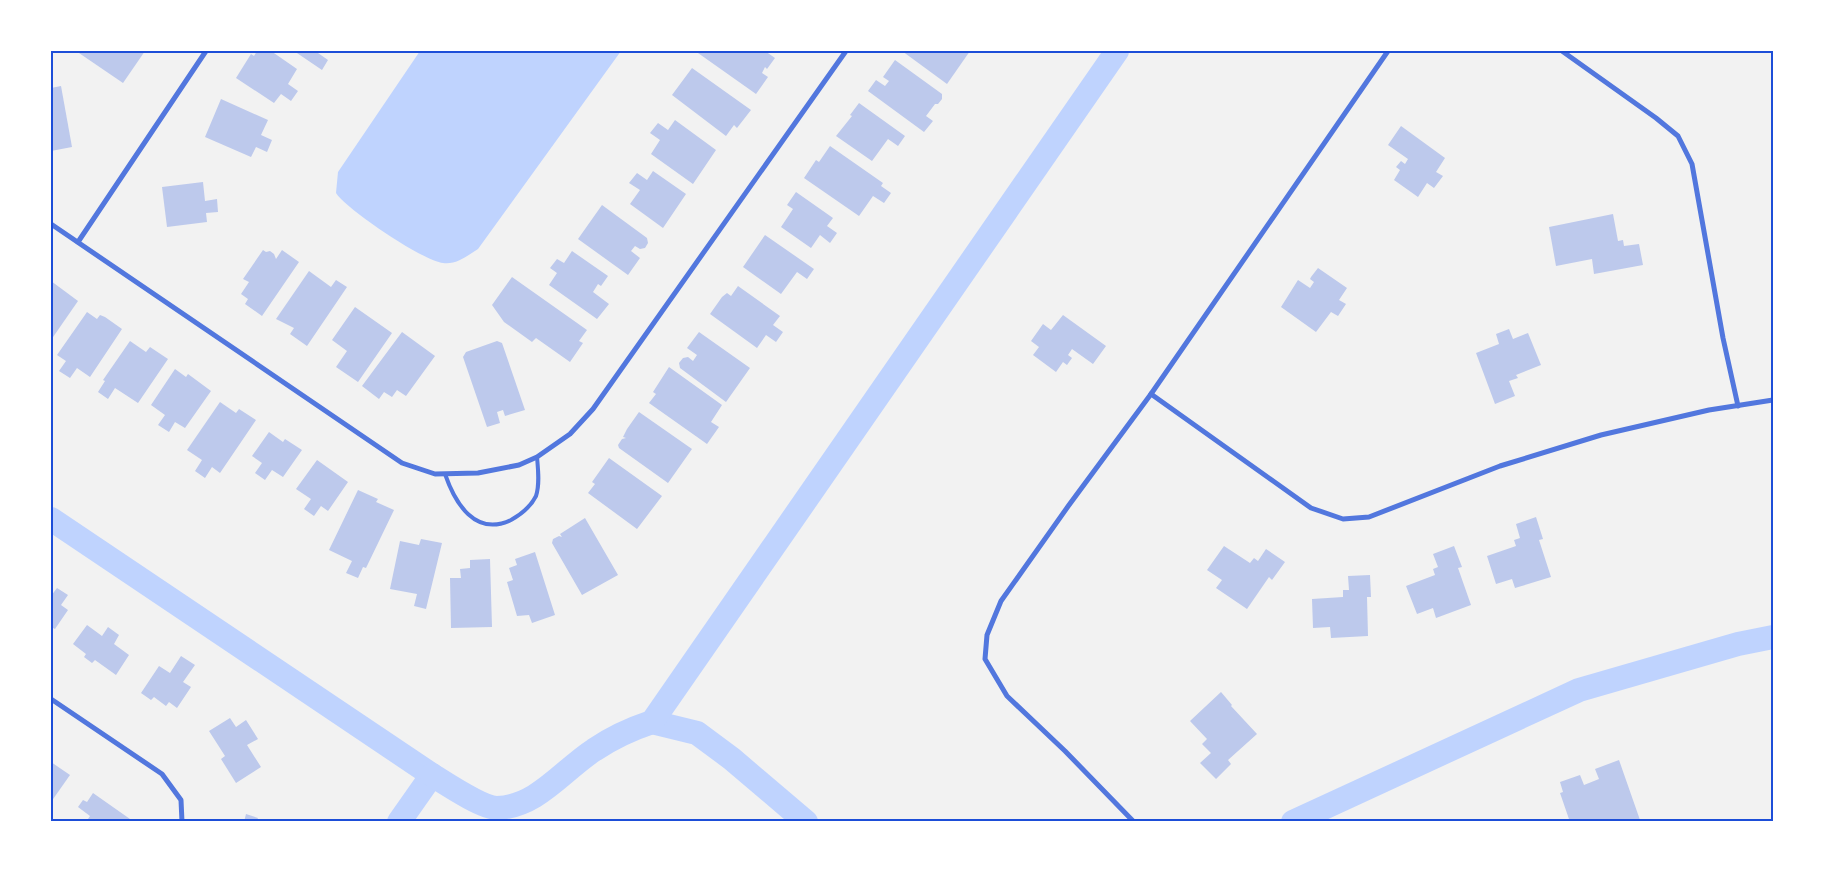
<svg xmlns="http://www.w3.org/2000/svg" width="1824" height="873" viewBox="0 0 1824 873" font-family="Figtree,sans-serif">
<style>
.water{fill:#bfd3fe}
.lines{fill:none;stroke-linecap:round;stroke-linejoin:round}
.canal{stroke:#bfd3fe;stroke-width:24}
.building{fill:#bdc9ec}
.service{stroke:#5277de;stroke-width:4}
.minor{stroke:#5277de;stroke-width:5}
.neatline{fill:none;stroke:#1d4ed8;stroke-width:2}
</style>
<rect width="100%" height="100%" fill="#f2f2f2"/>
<!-- water -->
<path class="water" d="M420 51H621L478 249C467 256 456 265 443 263 423 261 346 209 336 193L338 172Z"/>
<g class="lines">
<!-- canal -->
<g class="canal">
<path d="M51 519 432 775 399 822"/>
<path d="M652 722 697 733 732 759 806 822"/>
<path d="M432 775C445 783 482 808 497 808 537 807 563 770 594 750 613 737 631 729 652 722L1117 51"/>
<path d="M1293 822 1579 690 1738 644 1773 637"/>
</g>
</g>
<!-- building -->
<g class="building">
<path d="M76 51H145L123 83Z"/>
<path d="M257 51H271L297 69 288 84 298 91 291 101 281 94 274 103 236 78 251 54 254 56Z"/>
<path d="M294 51H319L318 53 328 60 322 70Z"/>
<path d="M699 51H765L775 58 767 69 765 67 762 73 768 77 756 94 698 53Z"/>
<path d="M902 51H970L947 84Z"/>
<path d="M895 60 942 94V99L938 104H935L926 116 933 121 924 132 868 91 876 80 885 86 889 81 883 77Z"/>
<path d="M692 68 751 110 737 128 734 125 726 136 672 95Z"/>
<path d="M61 86 72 147 51 151V88Z"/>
<path d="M221 99 268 120 261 135 272 140 267 152 256 147 251 157 205 137Z"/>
<path d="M859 103 905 136 898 146 888 139 872 161 836 136 852 116 850 115Z"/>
<path d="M675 120 716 150 693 184 651 154 660 140 650 133 658 123 668 130Z"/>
<path d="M1401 126 1445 158 1436 172 1443 176 1434 188 1427 183 1418 197 1394 180 1400 170 1396 167 1401 161 1405 164 1408 159 1388 145Z"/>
<path d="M830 146 883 183 881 186 891 193 884 203 873 196 859 216 804 178 816 160 819 162Z"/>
<path d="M653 171 686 194 663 228 630 204 640 190 629 183 637 173 647 180Z"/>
<path d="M203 182 205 201 217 199 218 212 206 213 207 222 167 227 162 187Z"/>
<path d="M796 192 833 218 827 226 837 233 830 243 820 235 811 248 781 227 793 209 787 205Z"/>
<path d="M602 205 647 238 648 243 645 248 640 249 635 246 631 251 640 258 628 275 578 239Z"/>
<path d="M1613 214 1618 241 1623 240 1624 246 1639 244 1643 265 1594 274 1592 259 1556 266 1549 227Z"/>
<path d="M765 235 814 269 807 279 797 272 781 294 743 267Z"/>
<path d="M263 250 266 252 270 251 274 254 276 259 282 250 299 262 262 316 245 304 248 299 241 294 249 282 243 279Z"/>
<path d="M572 251 608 276 601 286 598 284 593 292 609 304 597 319 549 285 557 273 550 268 557 259 564 263Z"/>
<path d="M1318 268 1347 288 1339 300 1346 304 1338 316 1331 312 1316 332 1281 307 1298 280 1310 288 1314 282 1310 279 1311 277Z"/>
<path d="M309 271 331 287 336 280 347 287 307 346 290 334 294 328 276 319Z"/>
<path d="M512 277 587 330 579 341 583 343 570 362 536 338 532 342 504 322 492 305Z"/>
<path d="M51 281 78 301 51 340Z"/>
<path d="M738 286 780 316 773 325 783 332 776 342 766 335 757 348 710 314 722 297 727 293 731 296Z"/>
<path d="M355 307 392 333 358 382 336 367 347 351 332 340Z"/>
<path d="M87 312 97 319 100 315 105 317 122 329 90 377 77 368 70 378 59 371 66 361 57 355Z"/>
<path d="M1063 315 1106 346 1093 364 1072 349 1068 355 1072 358 1067 365 1063 362 1056 372 1033 355 1039 347 1031 341 1043 324 1051 330Z"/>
<path d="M1509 329 1513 339 1528 333 1541 365 1516 375 1518 378 1509 381 1515 396 1495 404 1476 353 1499 344 1496 334Z"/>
<path d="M402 332 435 356 406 396 397 390 392 397 384 392 379 399 362 386Z"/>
<path d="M699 332 750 368 726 402 680 368 679 363 683 358 688 357 693 361 697 355 687 348Z"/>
<path d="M130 341 146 352 150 347 168 359 138 403 115 388 108 399 98 392 105 381 103 380Z"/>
<path d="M497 341 502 343 525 410 505 416 503 410 497 412 500 423 487 427 463 357 466 352Z"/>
<path d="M669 367 722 405 711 422 719 427 707 444 649 403 656 394 653 392Z"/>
<path d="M175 369 186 377 188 374 211 391 185 428 175 422 169 432 158 425 165 415 151 405Z"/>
<path d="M220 402 236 413 239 409 256 420 220 473 212 467 205 478 195 471 202 460 187 450Z"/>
<path d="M639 412 692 449 668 483 619 448 618 445 622 439 626 438 623 437 627 429Z"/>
<path d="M269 432 283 442 285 439 302 450 283 477 272 470 265 480 255 473 262 463 252 456Z"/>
<path d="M609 458 662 496 637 529 588 493 595 484 592 482Z"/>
<path d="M317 460 348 482 328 511 321 506 314 516 304 509 311 499 296 489Z"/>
<path d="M358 490 378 499 376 502 394 510 366 568 363 567 358 578 346 573 352 561 329 550Z"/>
<path d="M1536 517 1543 539 1539 540 1551 577 1515 588 1512 579 1496 584 1487 556 1516 546 1514 540 1520 538 1516 524Z"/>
<path d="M585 518 618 575 582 595 552 543 553 539 559 536 562 537 560 534Z"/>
<path d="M421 539 442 543 426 609 414 606 417 594 390 589 400 541 419 545Z"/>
<path d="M1224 546 1250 563 1254 558 1258 561 1266 549 1285 562 1272 580 1269 577 1247 609 1216 588 1222 580 1207 570Z"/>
<path d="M1454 546 1462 567 1458 568 1471 605 1436 618 1433 608 1417 614 1406 586 1435 575 1433 569 1438 567 1433 554Z"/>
<path d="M535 552 555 615 532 623 529 615 517 616 507 582 513 580 509 568 517 565 515 559Z"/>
<path d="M490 559 492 627 451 628 450 578H461L460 569 470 568V560Z"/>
<path d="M1370 575 1371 597H1367L1368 636 1331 638 1330 627 1313 628 1312 599 1343 597V590H1349L1348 576Z"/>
<path d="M57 588 68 595 61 605 68 610 55 629 51 627V596Z"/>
<path d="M87 625 102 636 108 627 119 635 114 644 129 655 116 675 95 660 92 663 84 657 86 654 73 644Z"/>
<path d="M181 656 195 665 183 682 191 687 177 708 169 702 166 706 154 697 151 700 141 693 159 666 170 673Z"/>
<path d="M1221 692 1232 705 1231 706 1257 734 1228 760 1231 764 1216 779 1200 763 1211 753 1202 744 1207 739 1190 721Z"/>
<path d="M230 718 236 727 246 720 258 739 247 745 261 767 236 783 221 759 225 756 209 731Z"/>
<path d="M1619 760 1640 820 1636 822H1570L1560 793 1563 792 1560 782 1580 775 1584 785 1599 779 1595 769Z"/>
<path d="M51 762 70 775 51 802Z"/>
<path d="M93 793 130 819 128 822H86L90 816 78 807 83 800 87 802Z"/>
<path d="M246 814 258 818 256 822H244Z"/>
</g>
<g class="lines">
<!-- service -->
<path class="service" d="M445 474C455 503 475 537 511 520 520 515 531 506 536 496 540 484 538 469 537 457"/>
<!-- minor -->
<g class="minor">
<path d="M1562 51 1656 118 1678 136 1692 164 1723 338 1738 406"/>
<path d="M51 224 402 463 435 474 478 473 519 465 537 457 570 434 593 409 846 51"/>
<path d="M78 242 206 51"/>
<path d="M1151 394 1311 508 1343 519 1369 517 1500 466 1601 435 1709 410 1773 400"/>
<path d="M51 699 162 774 181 800 182 822"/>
<path d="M1134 822 1065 751 1007 696 985 659 987 635 1001 601 1069 505 1151 394 1388 51"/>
</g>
</g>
<!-- border -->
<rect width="1824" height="873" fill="none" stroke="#ffffff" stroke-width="105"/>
<rect x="52" y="52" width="1720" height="768" class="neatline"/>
</svg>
